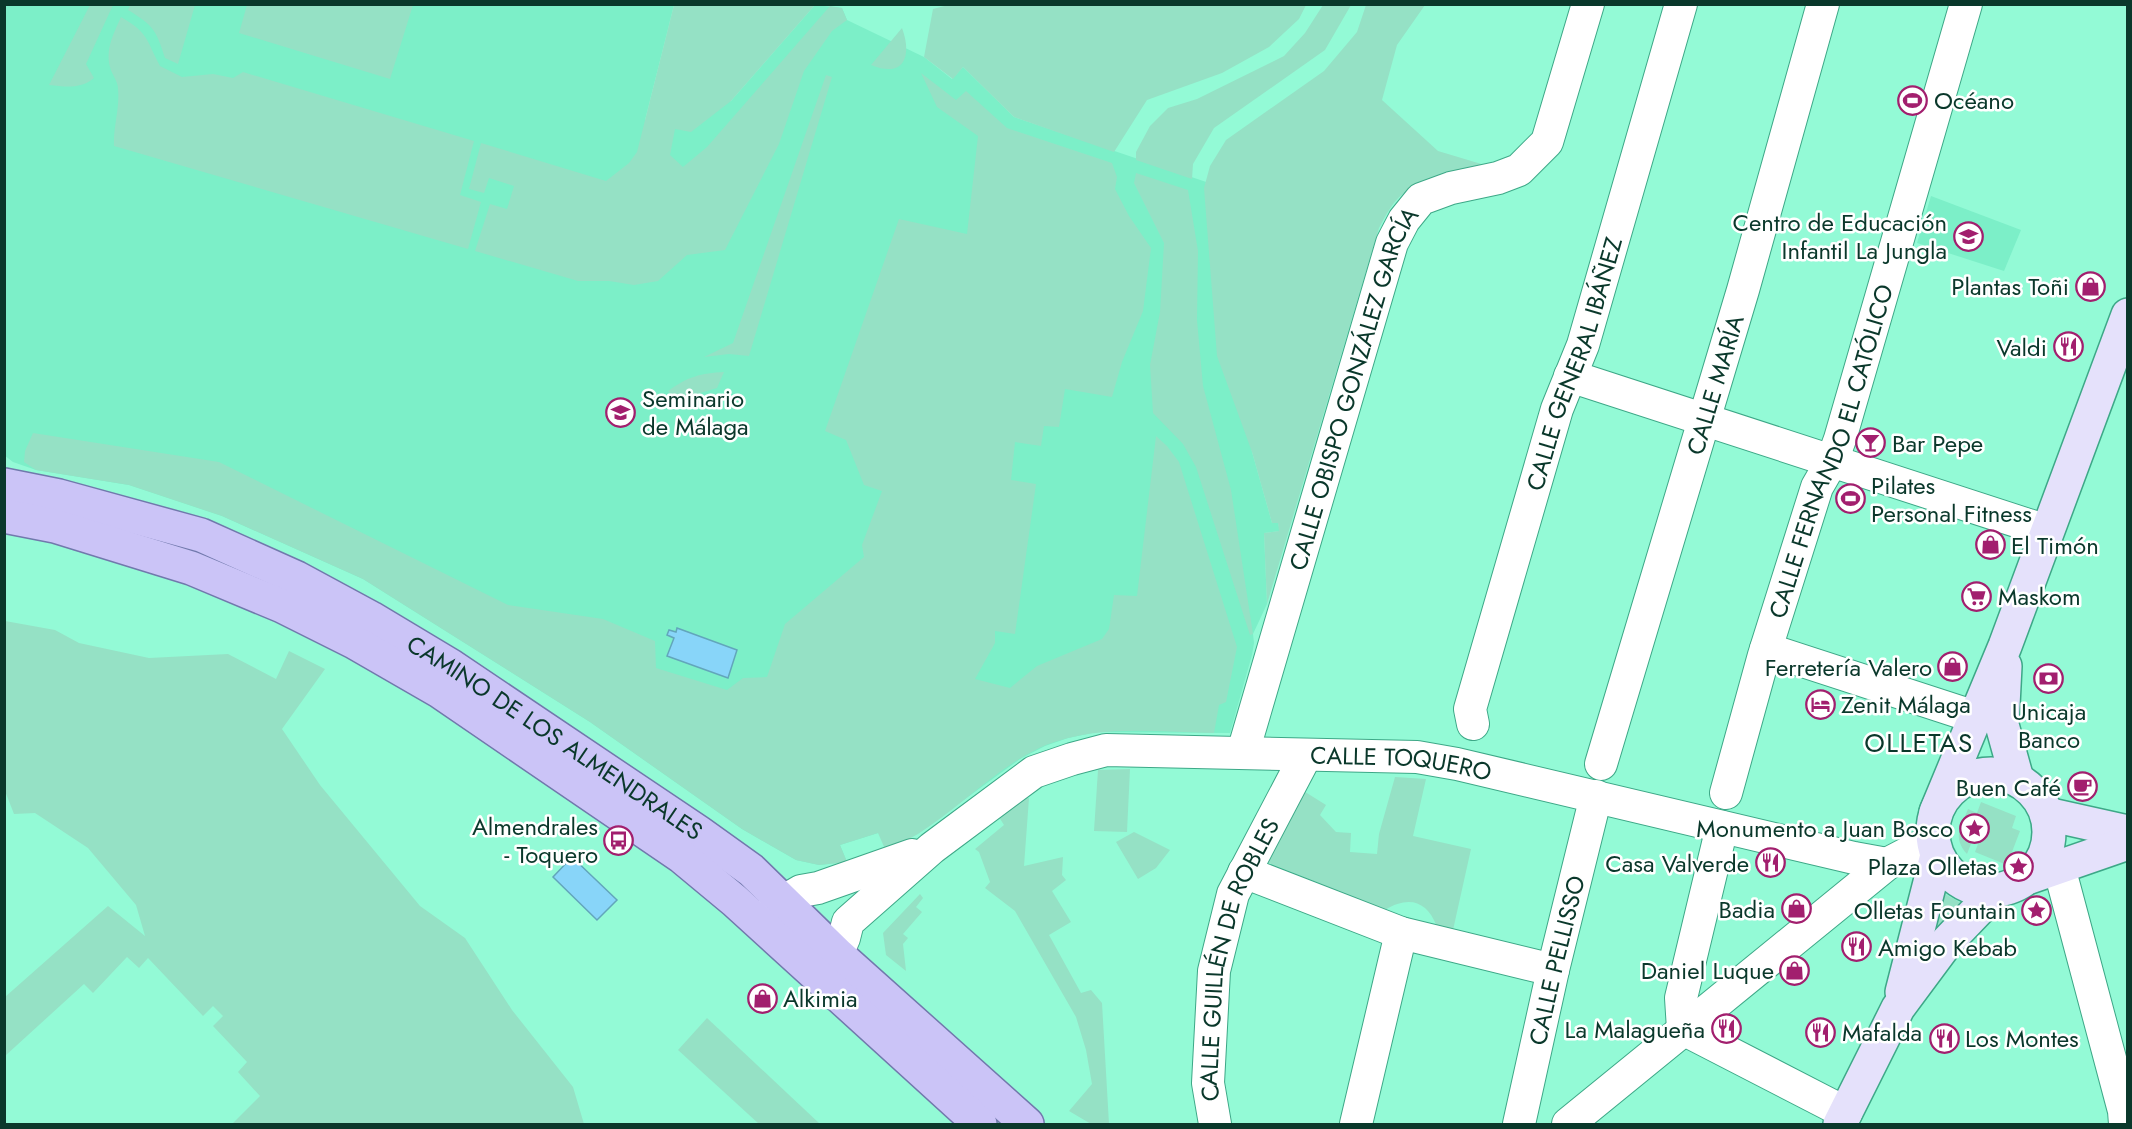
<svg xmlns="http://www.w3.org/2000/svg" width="2132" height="1129" viewBox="0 0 2132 1129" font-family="Jost,sans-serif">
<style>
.built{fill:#7cefc8}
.green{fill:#95e1c5}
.water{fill:#88d5f9;stroke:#62a6bb;stroke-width:1.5}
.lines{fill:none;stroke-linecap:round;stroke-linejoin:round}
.street-casing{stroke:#3da887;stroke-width:34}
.secondary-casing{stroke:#3da887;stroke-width:36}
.primary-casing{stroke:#7179ac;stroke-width:36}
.street{stroke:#fff;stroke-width:32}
.secondary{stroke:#e5e1fb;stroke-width:33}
.primary{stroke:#cbc4f7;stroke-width:33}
.labels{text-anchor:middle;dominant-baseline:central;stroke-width:5;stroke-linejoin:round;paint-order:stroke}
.poi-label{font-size:24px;fill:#0a382b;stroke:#fff;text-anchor:end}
.street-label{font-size:24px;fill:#0a382b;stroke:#fff}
.neighbourhood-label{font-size:26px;letter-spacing:1.5px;fill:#0a382b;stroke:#fff}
</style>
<rect width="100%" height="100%" fill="#93fad6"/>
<!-- built -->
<g class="built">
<path d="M4 5H674L645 120 731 101 815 5 842 8 847 20 924 57 952 79 963 67 1014 117 1218 186 1252 452 1272 523H1278L1280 531 1264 533 1267 604 1253 634 1254 643 1252 655 1230 733 1097 732 1068 738 1045 746 1020 759 917 834 878 833 840 845 847 862 819 865 796 860 742 829 590 722 363 579 222 516 129 485 36 470 13 462 4 455Z"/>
<path d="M1931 196 2021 230 2004 271 1917 243Z"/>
</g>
<!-- green -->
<g class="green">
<path d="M952 4H1306V5L1299 19 1269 47 1222 73 1147 100 1114 152 1014 117 963 67 953 79 924 57 933 9Z"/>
<path d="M90 5H113L86 64 94 78C81 89 66 87 49 85Z"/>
<path d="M130 5H195L178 64 165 58C156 30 154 26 128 10Z"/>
<path d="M247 5V4L413 5 390 79 239 33Z"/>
<path d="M674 5H815L731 101 691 132 675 129 670 155 683 167 707 147 830 6 842 8 847 20 832 31 804 71 779 144 725 250 687 255 658 281 634 285 609 281H578L475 251 490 204 507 209 514 186 489 178 484 193 469 189 481 143 606 181 629 163 637 152Z"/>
<path d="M1323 5H1351L1325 50 1214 128 1193 164 1192 179 1136 160V152L1150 126 1168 108 1197 99 1284 56 1305 33Z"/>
<path d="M1366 5H1425L1397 45 1382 100 1438 151 1488 166C1463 173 1423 178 1403 194 1392 202 1385 217 1379 228L1267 604 1264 533 1279 531 1278 523H1272L1252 452 1217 356 1204 188 1210 166 1226 140 1324 71 1357 32Z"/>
<path d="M121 17C149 33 146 40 160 66L182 77 213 74 233 78 243 72 474 141 460 195 481 202 468 249 114 146C113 127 120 108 118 89 118 81 112 75 110 67 105 49 114 33 121 17Z"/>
<path d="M902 28C912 55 905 79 871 65Z"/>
<path d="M921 73 956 100 966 91 1007 128 1112 163 1117 177 1115 189 1129 216 1151 248 1143 311 1122 362 1112 397 1065 389 1059 427 1044 426 1041 446 1015 442 1011 480 1036 484 1015 634 995 631V643L975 679 1010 688 1037 666 1102 639 1109 629 1114 595 1137 596 1156 436 1167 446 1179 462 1237 647 1226 702 1219 705 1214 733C1159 732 1099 724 1046 745 999 765 962 806 918 834 908 840 896 844 885 849L878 833 840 845 847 862 819 865 796 860 742 829 590 722 363 579 222 516 129 485 36 470 24 462 25 451 33 433 219 462 508 605 603 619 655 641 656 668 727 690 743 678 767 677 785 624 864 557 862 545 882 491 864 485 846 440 825 431 899 219 967 234 978 136 937 107Z"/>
<path d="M826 75 832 77 749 356 729 354 704 357 733 343Z"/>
<path d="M1136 173 1188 190 1198 251 1197 320 1203 386 1231 490 1253 634 1250 635 1196 467 1183 444 1153 413 1150 365 1160 312 1164 243 1134 183Z"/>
<path d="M724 372 717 388 677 400 668 391C687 377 701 373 724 372Z"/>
<path d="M5 621 55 630 79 643 149 658 228 654 276 679 289 651 325 669 282 729 320 785 420 906 465 938 512 1010 573 1087 584 1124H232L260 1096 238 1072 247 1062 213 1026 223 1016 213 1006 203 1016 148 958 139 968 127 957 93 993 84 984 5 1056V997L108 906 145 936 136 905 88 848 35 813 14 814 5 791Z"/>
<path d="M1130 769 1127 832 1094 831 1098 770Z"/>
<path d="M1395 777 1426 779 1413 836 1471 849 1453 930 1437 927C1427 900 1408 896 1385 910L1264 861 1302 790 1326 805 1320 815 1336 832 1351 833 1350 852 1377 854 1379 834Z"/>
<path d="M1029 798 1024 866 1063 857 1062 875 1066 880 1052 891 1071 922 1049 935 1081 993 1091 990 1102 1003 1109 1124H1091L1069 1111 1092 1084 1086 1050 1076 1017 1015 911 985 888 990 882 979 852 975 849 1004 825 997 814 1019 799Z"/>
<path d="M1981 802 2016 816 2012 828 2020 831 2007 865 1975 852 1982 833 1976 831 1967 854C1952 837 1961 827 1968 809L1977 813Z"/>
<path d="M1134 832 1170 850 1156 868 1138 879 1116 842Z"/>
<path d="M920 894 923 898 916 907 922 912 903 934 908 938 903 944 906 971 886 955 883 933Z"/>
<path d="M1945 894 1963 904 1928 937Z"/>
<path d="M707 1018 820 1124H759L678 1050Z"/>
</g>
<!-- water -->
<g class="water">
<path d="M677 628 737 650 728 678 667 656 674 638 667 635 669 630 676 632Z"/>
<path d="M572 857 617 900 597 920 553 877Z"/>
</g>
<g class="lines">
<defs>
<g id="street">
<path d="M1570 376 2047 531"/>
<path d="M1766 649 1975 717"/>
<path id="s1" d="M1473 724 1470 709 1557 409 1583 345 1681 4"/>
<path id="s2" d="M1243 752 1392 243 1404 220 1421 199 1451 188 1498 178 1519 170 1547 142 1588 4"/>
<path id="s3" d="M1601 764 1743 290 1823 4"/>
<path id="s4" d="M1726 793 1764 655 1817 487 1832 461 1840 439 1966 4"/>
<path d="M1722 827 1681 998 1683 1029 1846 1113"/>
<path d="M2059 867 2124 1111 2125 1124"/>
<path d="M1244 872 1401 933 1553 970"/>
<path d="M764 918 784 901 801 891 818 888 912 855"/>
<path id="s5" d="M837 954 844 938 848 922 932 848 1034 772 1072 759 1106 750 1417 757 1457 764 1854 858 1887 864"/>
<path id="s6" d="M1215 1124 1208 1083 1214 971 1233 894 1306 755"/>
<path d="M1356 1124 1401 933"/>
<path id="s7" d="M1519 1124 1553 970 1596 796"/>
<path d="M1568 1124 1887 864 1933 840"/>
</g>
<g id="secondary">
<path d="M2005 666 2002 725 2017 779"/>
<circle cx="1991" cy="832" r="58"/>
<path d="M1936 812 2005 646 2128 315"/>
<path d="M2047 814 2128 832"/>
<path d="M2030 877 2128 843"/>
<path d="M1902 992 1937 855"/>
<path d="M1840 1124 1898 1008 1947 942 1996 891"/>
</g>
<g id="primary">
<path id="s8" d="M4 485 59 496 201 535 297 578 371 618 451 666 698 832 751 870 837 954 1027 1124"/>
<path d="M4 516 55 526 191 568 282 606 354 642 439 691 682 857 735 901 980 1124"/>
</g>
</defs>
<!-- street casing -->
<use href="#street" class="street-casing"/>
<!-- secondary casing -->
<use href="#secondary" class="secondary-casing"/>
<!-- primary casing -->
<use href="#primary" class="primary-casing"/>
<!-- street -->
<use href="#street" class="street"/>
<!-- secondary -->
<use href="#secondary" class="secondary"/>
<!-- primary -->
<use href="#primary" class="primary"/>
</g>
<!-- icons -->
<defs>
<symbol id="stadium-ring" viewBox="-11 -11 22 22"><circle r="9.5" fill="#fff" stroke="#a21f6e" stroke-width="1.5"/><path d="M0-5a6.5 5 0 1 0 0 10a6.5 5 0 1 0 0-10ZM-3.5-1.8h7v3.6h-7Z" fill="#a21f6e"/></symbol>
<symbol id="school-ring" viewBox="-11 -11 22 22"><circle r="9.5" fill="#fff" stroke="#a21f6e" stroke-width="1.5"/><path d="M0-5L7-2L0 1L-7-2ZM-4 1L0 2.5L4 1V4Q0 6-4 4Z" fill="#a21f6e"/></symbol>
<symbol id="shop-ring" viewBox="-11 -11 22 22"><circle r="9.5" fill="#fff" stroke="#a21f6e" stroke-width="1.5"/><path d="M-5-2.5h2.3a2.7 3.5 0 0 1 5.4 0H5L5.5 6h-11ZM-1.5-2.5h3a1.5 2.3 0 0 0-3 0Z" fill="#a21f6e"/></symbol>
<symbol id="restaurant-ring" viewBox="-11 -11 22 22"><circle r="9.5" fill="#fff" stroke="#a21f6e" stroke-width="1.5"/><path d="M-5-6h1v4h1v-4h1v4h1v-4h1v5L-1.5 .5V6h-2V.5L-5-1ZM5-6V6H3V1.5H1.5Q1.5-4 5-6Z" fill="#a21f6e"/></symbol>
<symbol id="university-ring" viewBox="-11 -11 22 22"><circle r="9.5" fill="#fff" stroke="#a21f6e" stroke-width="1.5"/><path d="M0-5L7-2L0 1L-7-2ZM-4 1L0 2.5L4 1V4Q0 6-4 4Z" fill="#a21f6e"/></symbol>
<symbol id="bar-ring" viewBox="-11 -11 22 22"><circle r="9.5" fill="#fff" stroke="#a21f6e" stroke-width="1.5"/><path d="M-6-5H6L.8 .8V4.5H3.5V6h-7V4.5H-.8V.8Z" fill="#a21f6e"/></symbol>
<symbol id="supermarket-ring" viewBox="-11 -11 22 22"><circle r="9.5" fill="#fff" stroke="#a21f6e" stroke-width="1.5"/><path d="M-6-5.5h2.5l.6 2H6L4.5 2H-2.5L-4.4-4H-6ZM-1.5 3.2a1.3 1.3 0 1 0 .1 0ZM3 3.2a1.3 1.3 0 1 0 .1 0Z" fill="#a21f6e"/></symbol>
<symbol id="bank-ring" viewBox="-11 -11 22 22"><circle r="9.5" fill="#fff" stroke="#a21f6e" stroke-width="1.5"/><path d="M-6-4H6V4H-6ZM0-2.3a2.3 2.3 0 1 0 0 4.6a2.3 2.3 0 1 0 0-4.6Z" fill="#a21f6e"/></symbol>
<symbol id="hotel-ring" viewBox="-11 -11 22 22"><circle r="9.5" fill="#fff" stroke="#a21f6e" stroke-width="1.5"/><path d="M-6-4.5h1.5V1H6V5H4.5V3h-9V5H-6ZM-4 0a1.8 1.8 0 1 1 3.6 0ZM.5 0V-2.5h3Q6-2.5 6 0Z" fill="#a21f6e"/></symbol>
<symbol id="cafe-ring" viewBox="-11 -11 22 22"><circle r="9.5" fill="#fff" stroke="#a21f6e" stroke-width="1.5"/><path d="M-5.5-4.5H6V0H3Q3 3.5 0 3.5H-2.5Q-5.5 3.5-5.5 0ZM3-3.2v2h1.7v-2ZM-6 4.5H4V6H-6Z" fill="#a21f6e"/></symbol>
<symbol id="sight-ring" viewBox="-11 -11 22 22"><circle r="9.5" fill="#fff" stroke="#a21f6e" stroke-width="1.5"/><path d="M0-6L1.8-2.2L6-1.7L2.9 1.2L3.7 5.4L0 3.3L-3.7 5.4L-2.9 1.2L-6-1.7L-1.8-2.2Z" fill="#a21f6e"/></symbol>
<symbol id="bus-ring" viewBox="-11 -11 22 22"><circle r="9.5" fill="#fff" stroke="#a21f6e" stroke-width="1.5"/><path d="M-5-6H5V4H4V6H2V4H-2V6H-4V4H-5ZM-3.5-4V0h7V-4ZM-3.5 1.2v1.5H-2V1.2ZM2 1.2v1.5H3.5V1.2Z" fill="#a21f6e"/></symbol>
</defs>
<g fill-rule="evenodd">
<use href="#stadium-ring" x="1896" y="84" width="33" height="33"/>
<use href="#school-ring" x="1952" y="220" width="33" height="33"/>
<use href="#shop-ring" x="2074" y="270" width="33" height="33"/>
<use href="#restaurant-ring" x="2052" y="330" width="33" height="33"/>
<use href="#university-ring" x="604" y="396" width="33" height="33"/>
<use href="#bar-ring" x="1854" y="426" width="33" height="33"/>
<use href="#stadium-ring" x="1834" y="482" width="33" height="33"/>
<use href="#shop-ring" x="1974" y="528" width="33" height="33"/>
<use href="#supermarket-ring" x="1960" y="580" width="33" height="33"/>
<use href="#shop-ring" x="1936" y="650" width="33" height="33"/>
<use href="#bank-ring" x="2032" y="662" width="33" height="33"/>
<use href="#hotel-ring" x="1804" y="688" width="33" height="33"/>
<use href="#cafe-ring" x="2066" y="770" width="33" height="33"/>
<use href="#sight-ring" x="1958" y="812" width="33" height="33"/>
<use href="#bus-ring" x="602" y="824" width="33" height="33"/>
<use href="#restaurant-ring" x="1754" y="846" width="33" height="33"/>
<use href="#sight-ring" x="2002" y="850" width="33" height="33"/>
<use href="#shop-ring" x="1780" y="892" width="33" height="33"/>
<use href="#sight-ring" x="2020" y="894" width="33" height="33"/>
<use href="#restaurant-ring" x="1840" y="930" width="33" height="33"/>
<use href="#shop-ring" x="1778" y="954" width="33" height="33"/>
<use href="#shop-ring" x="746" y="982" width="33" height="33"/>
<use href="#restaurant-ring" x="1710" y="1012" width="33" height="33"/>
<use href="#restaurant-ring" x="1804" y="1016" width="33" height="33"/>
<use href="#restaurant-ring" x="1928" y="1022" width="33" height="33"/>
</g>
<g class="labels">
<!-- poi labels -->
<g class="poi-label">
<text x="1934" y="100" text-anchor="start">Océano</text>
<text x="1947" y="222">Centro de Educación<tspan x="1947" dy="28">Infantil La Jungla</tspan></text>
<text x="2069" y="286">Plantas Toñi</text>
<text x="2047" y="347">Valdi</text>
<text x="642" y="398" text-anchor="start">Seminario<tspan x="642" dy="28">de Málaga</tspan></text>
<text x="1892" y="443" text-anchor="start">Bar Pepe</text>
<text x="1871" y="485" text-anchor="start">Pilates<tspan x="1871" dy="28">Personal Fitness</tspan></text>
<text x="2011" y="545" text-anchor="start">El Timón</text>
<text x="1998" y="596" text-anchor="start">Maskom</text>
<text x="1932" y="667">Ferretería Valero</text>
<text x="1841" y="704" text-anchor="start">Zenit Málaga</text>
<text x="2049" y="711" text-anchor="middle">Unicaja<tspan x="2049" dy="28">Banco</tspan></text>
<text x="2061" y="787">Buen Café</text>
<text x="598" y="826">Almendrales<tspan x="598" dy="28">- Toquero</tspan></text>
<text x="1953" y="828">Monumento a Juan Bosco</text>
<text x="1749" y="863">Casa Valverde</text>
<text x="1997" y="866">Plaza Olletas</text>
<text x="1775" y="909">Badia</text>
<text x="2016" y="910">Olletas Fountain</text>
<text x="1878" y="947" text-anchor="start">Amigo Kebab</text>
<text x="1774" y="970">Daniel Luque</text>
<text x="783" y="998" text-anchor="start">Alkimia</text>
<text x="1705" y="1029">La Malagueña</text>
<text x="1842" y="1032" text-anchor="start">Mafalda</text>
<text x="1965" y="1038" text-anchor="start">Los Montes</text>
</g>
<!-- street labels -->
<g class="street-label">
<text stroke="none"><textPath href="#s1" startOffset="376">CALLE GENERAL IBÁÑEZ</textPath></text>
<text stroke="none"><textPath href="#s3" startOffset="396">CALLE MARÍA</textPath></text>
<text stroke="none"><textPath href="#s2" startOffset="380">CALLE OBISPO GONZÁLEZ GARCÍA</textPath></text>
<text stroke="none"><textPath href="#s4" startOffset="358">CALLE FERNANDO EL CATÓLICO</textPath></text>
<text stroke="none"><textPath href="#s8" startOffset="612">CAMINO DE LOS ALMENDRALES</textPath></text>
<text stroke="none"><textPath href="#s5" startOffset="644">CALLE TOQUERO</textPath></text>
<text stroke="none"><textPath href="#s7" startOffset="168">CALLE PELLISSO</textPath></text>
<text stroke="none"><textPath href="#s6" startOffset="170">CALLE GUILLÉN DE ROBLES</textPath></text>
</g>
<!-- neighbourhood labels -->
<g class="neighbourhood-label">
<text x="1919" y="743">OLLETAS</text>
</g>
</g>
<!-- border -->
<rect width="2132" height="1129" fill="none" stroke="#0a382b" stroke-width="12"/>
</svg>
